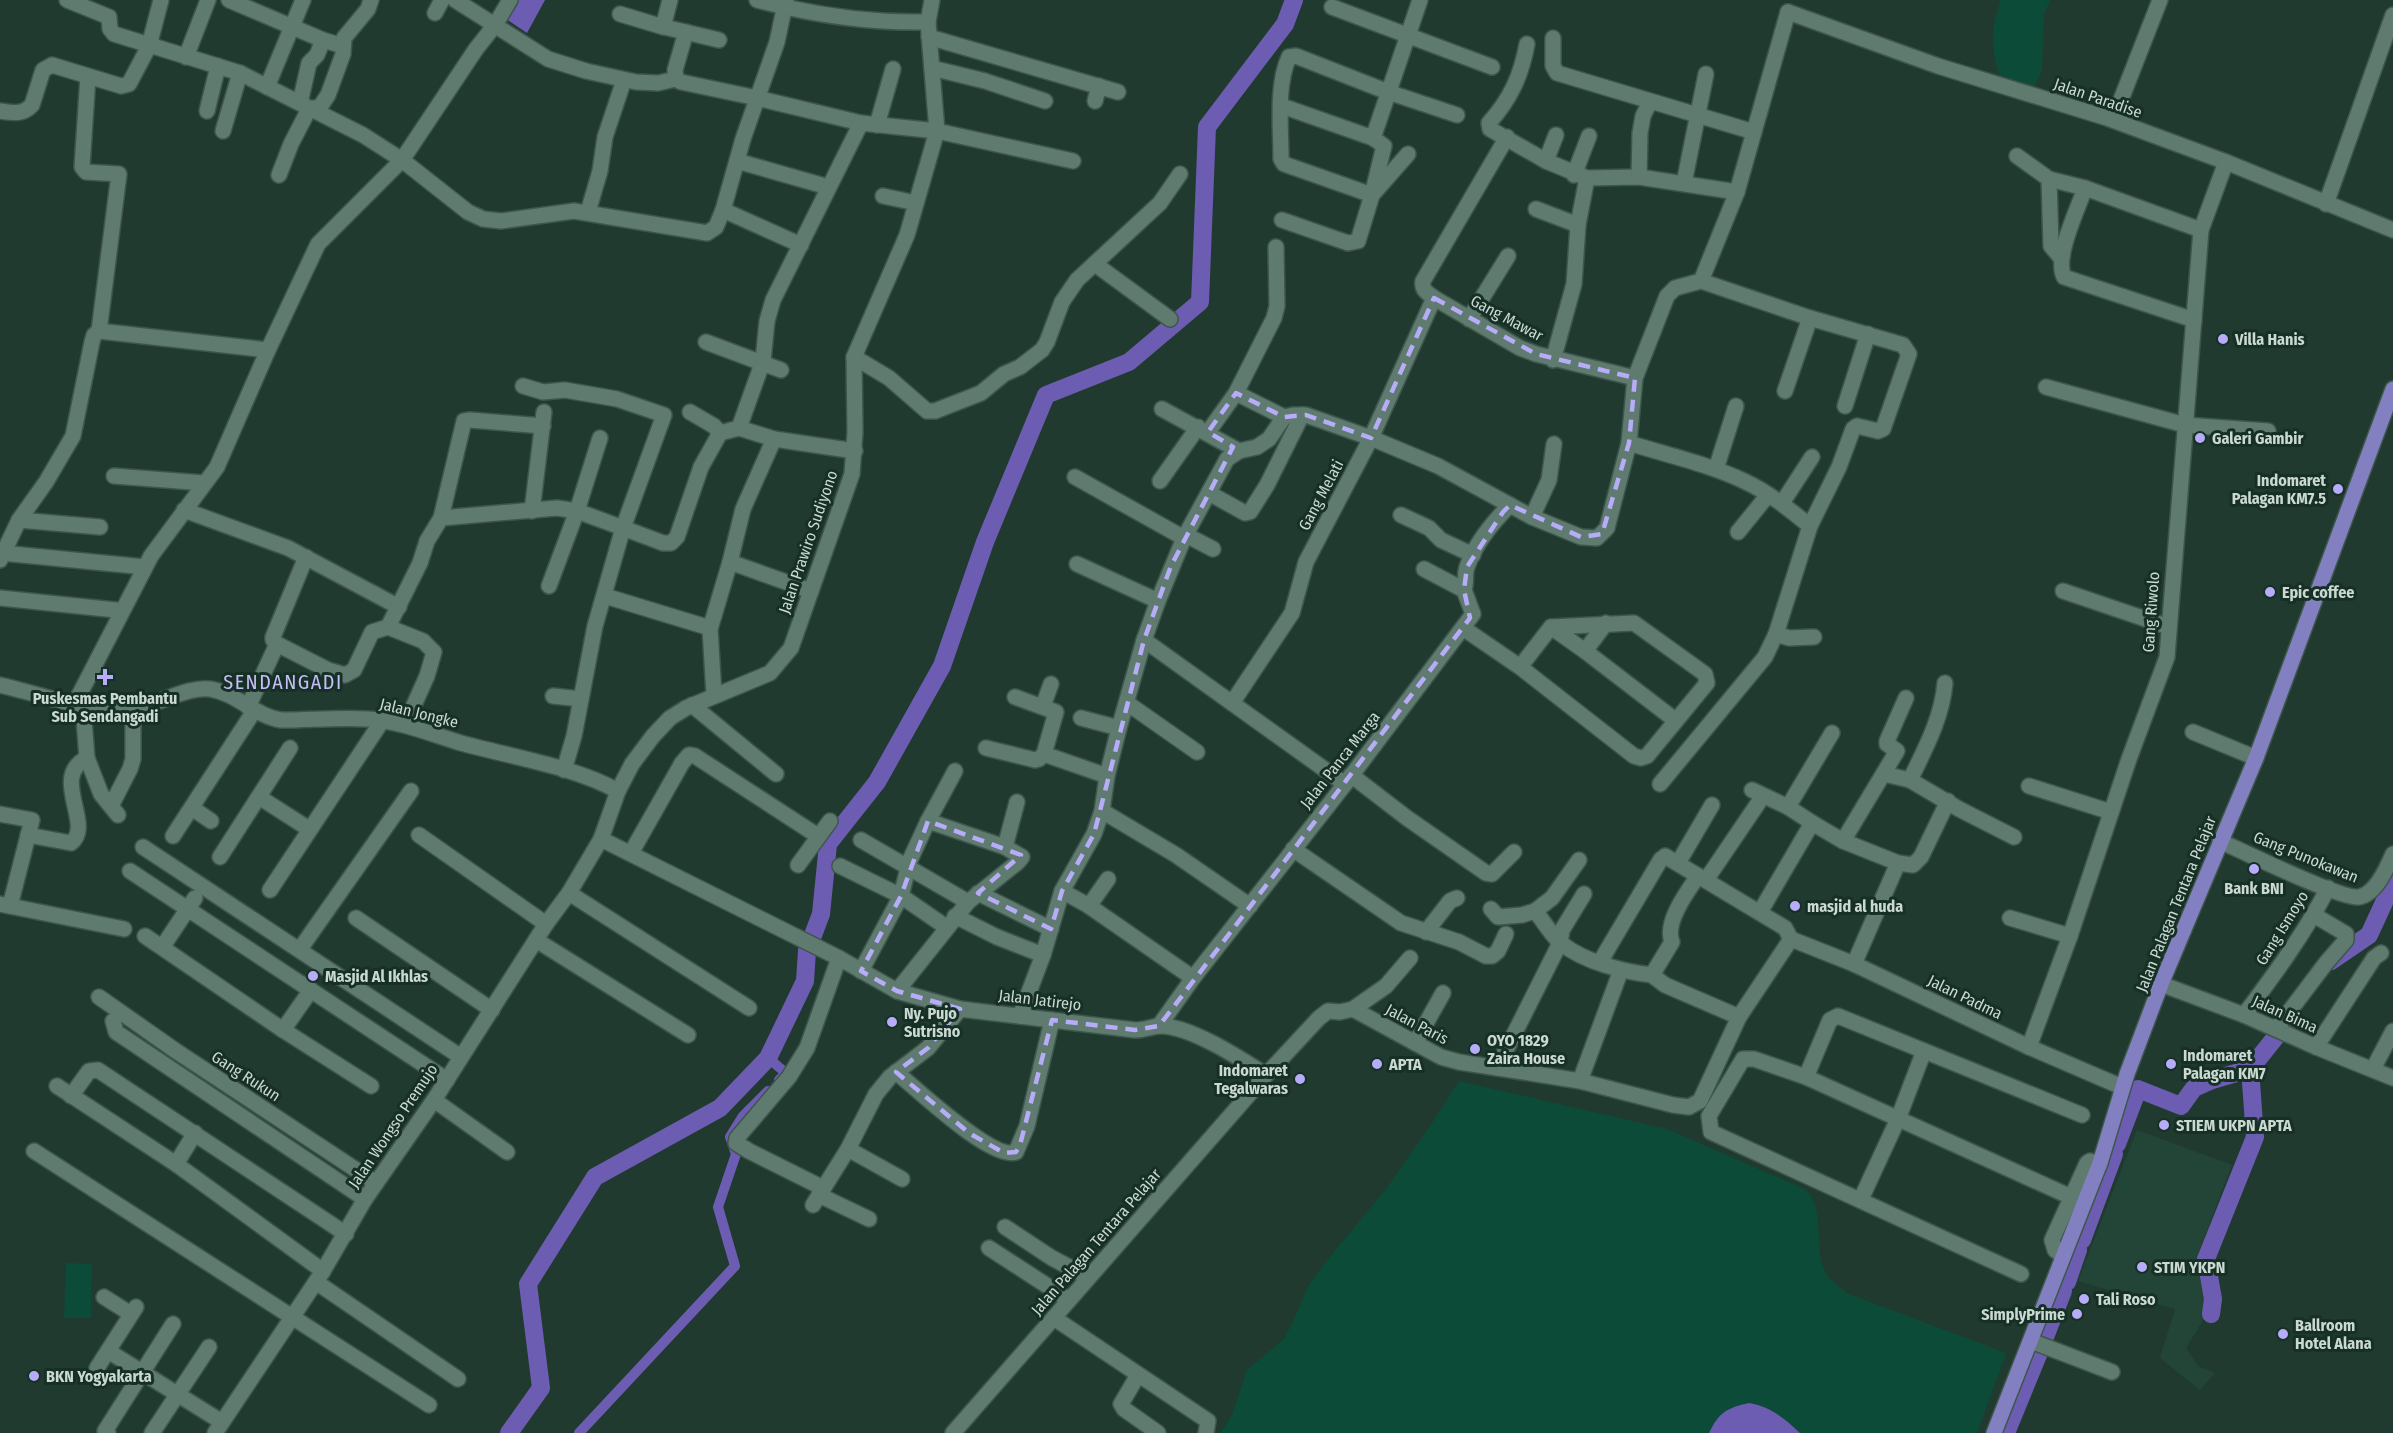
<svg xmlns="http://www.w3.org/2000/svg" width="2393" height="1433" viewBox="0 0 2393 1433" font-family="'Fira Sans Condensed',sans-serif">
<style>
.built{fill:#234537}
.green{fill:#0c4b37}
.water{fill:#6d5db2}
.lines{fill:none;stroke-linecap:round;stroke-linejoin:round}
.canal{stroke:#6d5db2;stroke-width:10}
.river{stroke:#6d5db2;stroke-width:18}
.minor-casing{stroke:#3e554b;stroke-width:18}
.major-casing{stroke:#3e554b;stroke-width:18}
.minor{stroke:#5f7a6e;stroke-width:15}
.major{stroke:#8280c0;stroke-width:15}
.marked{fill:none;stroke:#b6acf8;stroke-width:4.5;stroke-dasharray:12 8;stroke-linejoin:round}
.poi-dot{fill:#b6acf8;stroke:#173026;stroke-width:2}
.labels{text-anchor:middle;dominant-baseline:central;stroke-width:6;stroke-linejoin:round;paint-order:stroke}
.street-label{font-size:16px;fill:#cad9d2;stroke:#173026}
.poi-label{font-size:16px;font-weight:bold;fill:#cad9d2;stroke:#173026;text-anchor:start}
.quarter-label{font-size:20px;letter-spacing:1.5px;fill:#c5bef8;stroke:#173026}
</style>
<rect width="100%" height="100%" fill="#213a2f"/>
<!-- built -->
<path class="built" d="M2137 1130 2232 1165 2198 1254 2204 1282 2205 1317 2186 1348 2198 1366 2215 1373 2200 1390 2160 1358 2175 1309 2078 1281Z"/>
<!-- green -->
<g class="green">
<path d="M2001 0H2050L2044 14 2042 71 2030 94 2000 76C1990 48 1991 28 2001 0Z"/>
<path d="M1459 1081 1667 1129 1805 1189C1828 1210 1811 1251 1827 1275 1833 1283 1841 1288 1849 1294L2006 1353 1977 1433H1220L1232 1415 1247 1370 1283 1340 1292 1324 1307 1288 1324 1264 1386 1189 1430 1126Z"/>
<path d="M66 1263 92 1264 91 1318H64Z"/>
</g>
<!-- water -->
<g class="water">
<path d="M516 0H545L527 33 506 19Z"/>
<path d="M1749 1403C1771 1407 1784 1418 1800 1433H1709C1719 1412 1727 1408 1749 1403Z"/>
</g>
<g class="lines">
<!-- canal -->
<g class="canal">
<path d="M768 1058 786 1073 779 1080"/>
<path d="M579 1433 735 1266 718 1207 736 1154 730 1137 743 1116 768 1091"/>
</g>
<!-- river -->
<g class="river">
<path d="M2331 961 2369 935 2393 883"/>
<path d="M2117 1144 2138 1089 2181 1106 2194 1088 2212 1080 2250 1069 2291 1018"/>
<path d="M2082 1240 2114 1154"/>
<path d="M2067 1282 2078 1250"/>
<path d="M2211 1314 2213 1299 2206 1259 2255 1137 2250 1069"/>
<path d="M2045 1337 2063 1291"/>
<path d="M509 1433 541 1388 528 1284 595 1177 720 1108 768 1058 805 981 807 951 821 914 828 844 877 782 942 666 985 542 1046 395 1129 362 1200 302 1207 127 1285 24 1294 0"/>
<path d="M2006 1433 2040 1350"/>
</g>
<defs>
<g id="minor">
<path d="M67 0 109 17 110 29 114 34 240 73 363 135 402 160 468 212 483 219 501 221 574 211 707 233 716 227 723 210 743 139 777 42 786 0"/>
<path d="M229 0 323 40 343 46"/>
<path d="M455 0 548 59 586 71 636 82 658 83 676 79"/>
<path d="M757 0C812 15 872 23 928 22"/>
<path d="M1332 7 1492 67"/>
<path d="M1788 12 1938 66 2107 118 2226 162 2393 230"/>
<path d="M435 13 442 0"/>
<path d="M620 14 660 26 719 40"/>
<path d="M663 27 670 0"/>
<path d="M686 32 675 70 676 79 681 82 757 98 861 123"/>
<path d="M929 37 1118 92"/>
<path d="M1553 38V66L1557 73 1754 132"/>
<path d="M1527 44C1521 76 1511 98 1489 123L1490 129 1546 161 1587 178 1639 177 1737 192"/>
<path d="M186 57 208 0"/>
<path d="M932 68 985 81 1045 101"/>
<path d="M88 76 82 167 86 172 119 174 99 331"/>
<path d="M267 87 303 0"/>
<path d="M1095 101 1099 86"/>
<path d="M300 103 309 63 317 55 323 40"/>
<path d="M1282 106 1373 138"/>
<path d="M0 111C13 113 23 115 32 105L43 70 52 65 121 86 129 84 149 46 161 0"/>
<path d="M207 111 218 66"/>
<path d="M2113 120 2160 0"/>
<path d="M877 125 893 69"/>
<path d="M223 131 240 73"/>
<path d="M1507 137 1423 281C1421 290 1428 293 1434 298L1520 348 1536 354 1635 378"/>
<path d="M1408 154 1372 195 1284 164 1281 159C1281 128 1276 85 1289 57L1296 56 1388 92 1457 115"/>
<path d="M2017 156 2049 179 2085 188 2201 230"/>
<path d="M737 161 828 187"/>
<path d="M1546 161 1556 135"/>
<path d="M279 175 291 144 309 109 320 107 328 95 343 54 344 38 368 9 371 0"/>
<path d="M1574 175 1589 136"/>
<path d="M1639 177 1640 133 1643 116 1650 102"/>
<path d="M2049 179 2051 246 2061 258"/>
<path d="M1684 183 1706 74"/>
<path d="M2085 188C2078 209 2054 257 2064 277L2194 320"/>
<path d="M883 196 916 203"/>
<path d="M2326 204 2393 15"/>
<path d="M1536 209 1578 225"/>
<path d="M723 210 801 245"/>
<path d="M588 212 600 171 605 137 624 80"/>
<path d="M1282 220 1348 243 1358 241 1372 195 1384 146 1373 138 1420 0"/>
<path d="M1095 264 1170 319"/>
<path d="M1469 319 1508 256"/>
<path d="M706 342 781 370"/>
<path d="M854 357 889 378 927 411H935L981 393 1004 374 1020 367 1042 350 1047 342 1062 302 1077 280 1160 203 1180 174"/>
<path d="M1553 360 1574 284 1578 225 1587 178"/>
<path d="M523 386 543 392 565 390 617 399 664 415 623 528 577 511 600 438"/>
<path d="M2046 387 2185 425 2268 431"/>
<path d="M1785 391 1810 318"/>
<path d="M1236 393 1284 417"/>
<path d="M1845 406 1868 334"/>
<path d="M1162 409 1239 451"/>
<path d="M690 412 714 426 720 433"/>
<path d="M739 428 774 439 855 451"/>
<path d="M1208 432 1236 393 1274 318 1277 306 1276 247"/>
<path d="M1629 443C1667 455 1708 464 1744 481 1768 492 1789 509 1810 526"/>
<path d="M1716 469 1736 406"/>
<path d="M114 476 204 483"/>
<path d="M1075 477 1184 538"/>
<path d="M1160 481 1198 427"/>
<path d="M1209 493 1245 513 1250 512 1267 485 1302 415"/>
<path d="M1782 503 1812 457"/>
<path d="M184 510 288 548 399 607"/>
<path d="M532 511 544 412"/>
<path d="M1401 515 1429 528 1441 540 1473 555"/>
<path d="M1532 517 1549 480 1554 444"/>
<path d="M441 518 557 508 577 511 549 586"/>
<path d="M19 520 100 527"/>
<path d="M1738 532 1768 495"/>
<path d="M1186 535 1213 549"/>
<path d="M2 553 145 567"/>
<path d="M0 560 19 520 46 482 73 436 92 342 94 335 99 331 268 350"/>
<path d="M730 562 811 591"/>
<path d="M1077 564 1158 601"/>
<path d="M1424 569 1464 590"/>
<path d="M2063 591 2169 627"/>
<path d="M605 596 710 628"/>
<path d="M0 598 116 610"/>
<path d="M1551 627 1585 651 1675 720"/>
<path d="M1463 628 1520 667 1634 756 1641 758 1647 756 1707 683 1705 674 1634 623 1551 627 1520 667"/>
<path d="M1776 634 1789 638 1814 637"/>
<path d="M1144 640 1345 784"/>
<path d="M277 644 273 640V637L306 557"/>
<path d="M1585 651 1606 623"/>
<path d="M0 685C44 695 89 714 135 708 158 705 188 686 210 689 236 693 255 716 281 720 310 720 340 717 368 719 400 721 431 734 461 743 511 757 573 766 618 791"/>
<path d="M714 695 710 629 730 562 743 509 774 439"/>
<path d="M553 696 581 699"/>
<path d="M1127 703 1197 752"/>
<path d="M1232 703 1292 613 1306 562 1371 438 1434 298"/>
<path d="M74 705 151 556 217 467 268 350 318 244 402 160 476 49 495 25 510 0"/>
<path d="M692 705 776 774"/>
<path d="M1043 706 1051 684"/>
<path d="M248 707 277 644 328 670 345 675 354 670 372 632 388 627"/>
<path d="M1081 718 1119 728"/>
<path d="M405 725 427 676 434 652 423 641 388 627 420 563 427 541 441 518 464 421 470 420 543 426"/>
<path d="M2193 732 2256 758"/>
<path d="M986 748 1035 760 1039 759 1044 754 1056 712 1015 697"/>
<path d="M1044 754 1107 776"/>
<path d="M87 758 101 794 118 815"/>
<path d="M564 770 574 736 595 626 623 528 663 543H671L677 537 701 467 720 433 739 428 763 361 767 321 773 300 861 123 937 131 1073 161"/>
<path d="M1884 774 1910 780 1959 809 2014 837"/>
<path d="M1351 775 1407 818 1486 873 1492 874 1514 852"/>
<path d="M1910 780C1925 749 1942 718 1945 683"/>
<path d="M1660 784 1765 657 1776 634 1810 526 1839 467 1853 429 1857 426 1878 431 1883 429 1909 354 1903 345 1810 318 1701 281"/>
<path d="M2029 786 2111 812"/>
<path d="M1752 790 1788 807 1814 824"/>
<path d="M259 797 309 829"/>
<path d="M112 804 130 769 133 759V709"/>
<path d="M1788 807 1832 733"/>
<path d="M192 808 211 821"/>
<path d="M1102 811 1176 855 1250 906"/>
<path d="M0 814 32 820 10 906"/>
<path d="M28 835 71 843C95 825 49 777 87 758L83 707"/>
<path d="M419 835 546 924"/>
<path d="M173 836 254 711"/>
<path d="M601 839 839 958 897 991 960 1009 1135 1030C1143 1030 1151 1027 1158 1026 1188 1024 1241 1059 1266 1075"/>
<path d="M861 840 968 902"/>
<path d="M1843 841 1897 751 1887 744V741L1906 698"/>
<path d="M2220 841C2242 851 2342 900 2359 897 2376 894 2387 868 2393 854"/>
<path d="M143 847 461 1057"/>
<path d="M1005 847 1017 802"/>
<path d="M1293 849 1401 923 1459 942 1486 956H1492L1498 951 1506 934"/>
<path d="M631 853 682 763 689 755 695 756 818 836"/>
<path d="M1665 856 1785 928 1791 939"/>
<path d="M220 857 290 748"/>
<path d="M1678 863 1712 805"/>
<path d="M798 865 830 821"/>
<path d="M840 866 901 896 946 927"/>
<path d="M130 871 447 1080"/>
<path d="M1698 876C1687 892 1664 923 1672 942L1652 975 1665 985 1739 1017"/>
<path d="M1706 880 1763 796"/>
<path d="M270 890 382 721"/>
<path d="M1062 891 1089 906 1193 978"/>
<path d="M569 893 749 1008"/>
<path d="M978 893 1051 929"/>
<path d="M0 904 124 929"/>
<path d="M1089 906 1108 879"/>
<path d="M1491 909 1498 917 1522 915 1535 911C1543 920 1553 938 1562 944 1585 962 1624 972 1652 975"/>
<path d="M1535 911 1552 898 1579 860"/>
<path d="M1760 912 1808 830 1814 824 1843 841 1898 863 1913 865 1921 857 1948 801"/>
<path d="M955 916 997 937 1043 955"/>
<path d="M356 918 492 1010"/>
<path d="M2010 918 2070 936"/>
<path d="M1426 932 1450 901 1457 898"/>
<path d="M145 936 283 1030 371 1086"/>
<path d="M1791 939 1854 964 2029 1047 2122 1087"/>
<path d="M536 940 688 1035"/>
<path d="M163 946 195 898"/>
<path d="M300 949 411 791"/>
<path d="M1600 962 1661 859"/>
<path d="M1854 964 1898 863"/>
<path d="M861 971 901 896 910 860 928 821"/>
<path d="M2161 984 2244 1015 2316 1047 2393 1078"/>
<path d="M897 991 968 902 1018 862 1022 857 1005 847 928 821 955 771"/>
<path d="M99 997 176 1051 376 1183"/>
<path d="M1353 1009 1386 986 1410 958"/>
<path d="M2244 1015C2274 975 2305 933 2328 888"/>
<path d="M1020 1016 1043 955 1062 891 1094 834 1102 811 1107 776 1119 728 1144 640 1158 601 1184 538 1227 459 1239 451 1257 447 1269 439 1284 417 1293 415H1306L1371 438 1438 466 1532 517 1581 537 1597 538 1607 528 1629 443 1635 378 1667 296 1675 288 1701 281 1737 192 1788 12"/>
<path d="M113 1021 116 1032 365 1199"/>
<path d="M1159 1026 1193 978 1345 784 1470 618 1473 614 1464 590C1467 582 1464 575 1467 567 1475 544 1493 522 1510 505"/>
<path d="M2276 1029 2326 963 2346 940V934L2314 915"/>
<path d="M283 1030 311 990"/>
<path d="M1415 1043 1443 993"/>
<path d="M2029 1047 2070 936 2129 759 2167 657 2201 230 2226 162"/>
<path d="M2316 1047 2374 958 2381 953"/>
<path d="M1497 1068 1560 943 1562 930 1584 894"/>
<path d="M2373 1069 2393 1031"/>
<path d="M896 1072C917 1089 992 1161 1016 1152L1027 1126 1052 1020"/>
<path d="M1806 1077 1830 1020 1838 1016 2082 1115"/>
<path d="M1580 1081 1621 970"/>
<path d="M57 1086 176 1164 323 1271"/>
<path d="M71 1096 89 1071 98 1070 346 1234"/>
<path d="M434 1100 507 1152"/>
<path d="M848 1149 902 1179"/>
<path d="M34 1151 429 1405"/>
<path d="M176 1164 195 1133"/>
<path d="M823 1188 749 1151 736 1143 737 1138 789 1077 807 1048 839 958"/>
<path d="M819 1195 869 1219"/>
<path d="M1861 1199 1898 1119 1924 1051"/>
<path d="M813 1205 848 1149 876 1094 890 1077 928 1048 960 1009"/>
<path d="M1005 1227 1052 1258 1088 1277"/>
<path d="M989 1248 1069 1300"/>
<path d="M2063 1256 2055 1250 2052 1240 2087 1163 2090 1161 2100 1163"/>
<path d="M2021 1274 1711 1132 1709 1116 1743 1059H1754L1806 1077 2071 1197"/>
<path d="M316 1282 458 1379"/>
<path d="M104 1297 131 1314"/>
<path d="M1054 1318 1208 1421 1206 1433"/>
<path d="M2031 1341 2112 1372"/>
<path d="M108 1351 222 1422"/>
<path d="M97 1368 136 1307"/>
<path d="M1138 1375 1121 1404 1124 1409 1158 1433"/>
<path d="M108 1433 105 1431 173 1324"/>
<path d="M152 1433 209 1347"/>
<path d="M215 1433 323 1271 365 1199 434 1100 546 924 569 893 601 839 618 791 632 764 653 736 670 718 686 708 770 673 791 648 852 474 855 432 854 357 907 235 937 131 928 22 932 0"/>
<path d="M953 1433 1266 1075 1319 1018 1328 1011 1340 1012 1353 1009 1441 1057 1459 1062 1580 1081 1673 1105 1689 1107 1700 1101 1739 1017 1791 939"/>
</g>
<path id="major" d="M1994 1433 2100 1163 2127 1074 2161 984 2256 758 2393 389"/>
</defs>
<!-- minor casing -->
<use href="#minor" class="minor-casing"/>
<!-- major casing -->
<use href="#major" class="major-casing"/>
<!-- minor -->
<use href="#minor" class="minor"/>
<!-- major -->
<use href="#major" class="major"/>
</g>
<!-- marked area -->
<path class="marked" d="M1434 298 1536 354 1635 378 1629 443 1602 534 1581 537 1510 505 1503 512 1467 567 1464 590 1470 618 1159 1026 1135 1030 1052 1020 1020 1145 1016 1152 1004 1153 969 1133 896 1072 928 1048 960 1009 897 991 861 971 901 896 928 821 1021 855 978 893 1051 929 1062 891 1094 834 1144 640 1171 566 1233 447 1208 432 1236 393 1284 417 1306 415 1371 438Z"/>
<!-- markers -->
<g class="poi-dot">
<circle cx="2223" cy="339" r="6"/>
<circle cx="2200" cy="438" r="6"/>
<circle cx="2338" cy="489" r="6"/>
<circle cx="2270" cy="592" r="6"/>
<path d="M102 668h6v6h6v6h-6v6h-6v-6h-6v-6h6z"/>
<circle cx="2254" cy="869" r="6"/>
<circle cx="1795" cy="906" r="6"/>
<circle cx="313" cy="976" r="6"/>
<circle cx="892" cy="1022" r="6"/>
<circle cx="1475" cy="1049" r="6"/>
<circle cx="1377" cy="1064" r="6"/>
<circle cx="2171" cy="1064" r="6"/>
<circle cx="1300" cy="1079" r="6"/>
<circle cx="2164" cy="1125" r="6"/>
<circle cx="2142" cy="1267" r="6"/>
<circle cx="2084" cy="1299" r="6"/>
<circle cx="2077" cy="1314" r="6"/>
<circle cx="2283" cy="1334" r="6"/>
<circle cx="34" cy="1376" r="6"/>
</g>
<g class="labels">
<!-- street labels -->
<g class="street-label">
<text transform="translate(2098 98) rotate(19)">Jalan Paradise</text>
<text transform="translate(1507 318) rotate(28)">Gang Mawar</text>
<text transform="translate(1321 495) rotate(-62)">Gang Melati</text>
<text transform="translate(808 542) rotate(-71)">Jalan Prawiro Sudiyono</text>
<text transform="translate(2151 612) rotate(-86)">Gang Riwolo</text>
<text transform="translate(419 713) rotate(14)">Jalan Jongke</text>
<text transform="translate(1340 760) rotate(-52)">Jalan Panca Marga</text>
<text transform="translate(2306 857) rotate(22)">Gang Punokawan</text>
<text transform="translate(2176 904) rotate(-68)">Jalan Palagan Tentara Pelajar</text>
<text transform="translate(2282 928) rotate(-58)">Gang Ismoyo</text>
<text transform="translate(1965 997) rotate(26)">Jalan Padma</text>
<text transform="translate(1040 1000) rotate(7)">Jalan Jatirejo</text>
<text transform="translate(2285 1014) rotate(24)">Jalan Bima</text>
<text transform="translate(1417 1024) rotate(28)">Jalan Paris</text>
<text transform="translate(246 1076) rotate(33)">Gang Rukun</text>
<text transform="translate(393 1126) rotate(-56)">Jalan Wongso Premujo</text>
<text transform="translate(1096 1242) rotate(-49)">Jalan Palagan Tentara Pelajar</text>
</g>
<!-- poi labels -->
<g class="poi-label">
<text x="2235" y="339">Villa Hanis</text>
<text x="2212" y="438">Galeri Gambir</text>
<text x="2326" y="480" text-anchor="end">Indomaret<tspan x="2326" dy="18">Palagan KM7.5</tspan></text>
<text x="2282" y="592">Epic coffee</text>
<text x="105" y="698" text-anchor="middle">Puskesmas Pembantu<tspan x="105" dy="18">Sub Sendangadi</tspan></text>
<text x="2254" y="888" text-anchor="middle">Bank BNI</text>
<text x="1807" y="906">masjid al huda</text>
<text x="325" y="976">Masjid Al Ikhlas</text>
<text x="904" y="1013">Ny. Pujo<tspan x="904" dy="18">Sutrisno</tspan></text>
<text x="1487" y="1040">OYO 1829<tspan x="1487" dy="18">Zaira House</tspan></text>
<text x="2183" y="1055">Indomaret<tspan x="2183" dy="18">Palagan KM7</tspan></text>
<text x="1389" y="1064">APTA</text>
<text x="1288" y="1070" text-anchor="end">Indomaret<tspan x="1288" dy="18">Tegalwaras</tspan></text>
<text x="2176" y="1125">STIEM UKPN APTA</text>
<text x="2154" y="1267">STIM YKPN</text>
<text x="2096" y="1299">Tali Roso</text>
<text x="2065" y="1314" text-anchor="end">SimplyPrime</text>
<text x="2295" y="1325">Ballroom<tspan x="2295" dy="18">Hotel Alana</tspan></text>
<text x="46" y="1376">BKN Yogyakarta</text>
</g>
<!-- quarter labels -->
<g class="quarter-label">
<text x="283" y="682">SENDANGADI</text>
</g>
</g>
</svg>
